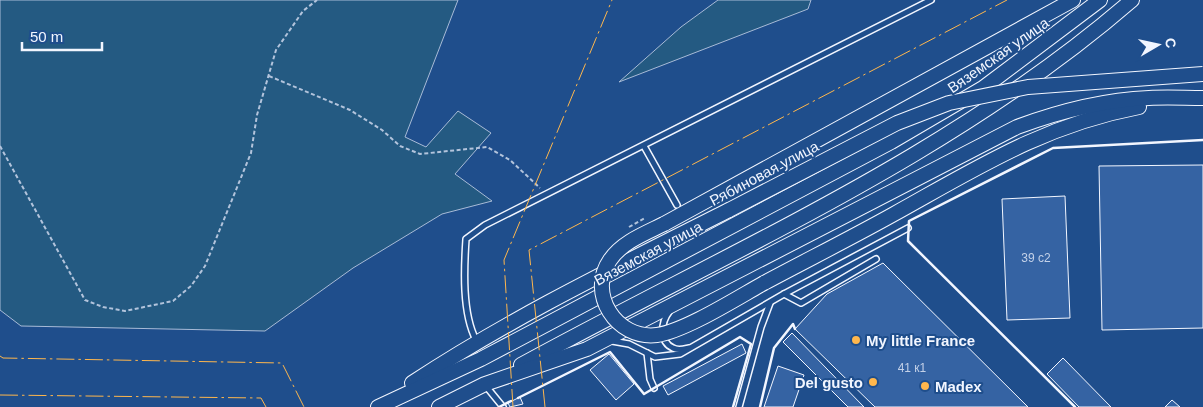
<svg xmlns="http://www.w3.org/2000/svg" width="1203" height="407" viewBox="0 0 1203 407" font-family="Arial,sans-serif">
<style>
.green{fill:#245a82;stroke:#a8bbd7}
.building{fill:#3563a3;stroke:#f2f6ff}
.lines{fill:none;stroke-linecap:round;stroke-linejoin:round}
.lane-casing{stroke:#f2f6ff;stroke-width:8}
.secondary-casing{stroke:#f2f6ff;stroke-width:16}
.path{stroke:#b3c4dc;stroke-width:2;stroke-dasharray:4 2.5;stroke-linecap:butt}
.lane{stroke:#1f4e8c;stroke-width:5}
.secondary{stroke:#1f4e8c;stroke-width:14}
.secondary-bridge-casing{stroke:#f2f6ff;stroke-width:16;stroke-linecap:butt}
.secondary-bridge{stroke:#1f4e8c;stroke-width:14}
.wall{stroke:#f2f6ff;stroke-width:2.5}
.power{stroke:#ffb74d;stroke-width:1;stroke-dasharray:18 4 2.5 4;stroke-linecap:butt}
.poi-dot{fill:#ffb74d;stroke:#1f4e8c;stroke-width:2}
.labels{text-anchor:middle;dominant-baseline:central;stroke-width:4;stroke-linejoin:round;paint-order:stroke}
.number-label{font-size:12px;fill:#c3d1e8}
.street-label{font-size:15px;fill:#f2f6ff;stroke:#1f4e8c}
.poi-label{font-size:15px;font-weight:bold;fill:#f2f6ff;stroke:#1f4e8c;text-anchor:start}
</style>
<rect width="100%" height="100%" fill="#1f4e8c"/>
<!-- green -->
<g class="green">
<path d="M0 0H458L405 137 426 147 458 111 491 133 455 174 492 201 442 214 353 268 265 331 21 326 0 310Z"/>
<path d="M718 0H811L808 9 619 82 681 27Z"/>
</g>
<!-- building -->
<g class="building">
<path d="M1203 165V328L1102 330 1099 166Z"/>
<path d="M1065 196 1070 318 1007 320 1002 199Z"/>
<path d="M883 263 1028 407H875L795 329 827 294Z"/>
<path d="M792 333 864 407H848L783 342Z"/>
<path d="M742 344 746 353 668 395 663 386Z"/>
<path d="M609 354 634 384 616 400 590 370Z"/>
<path d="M1063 358 1111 407H1079L1047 374Z"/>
<path d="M778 366 804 375 793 407H764Z"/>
<path d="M520 397 523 404 510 407 508 403Z"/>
<path d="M1172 400 1180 407H1165Z"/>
</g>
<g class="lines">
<defs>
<g id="lane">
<path d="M644 146 677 205"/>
<path d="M784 294 801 303 876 259"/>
<path d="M669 312C661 322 659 342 673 348 678 351 684 349 689 348"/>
<path d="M476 340C462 313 464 269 466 239L485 225 931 0"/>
<path d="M612 341 629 344 655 357 680 354 784 294 908 228"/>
<path d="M647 353 650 379 654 388"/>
<path d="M485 385 503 407"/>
<path d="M739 407 761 327 770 303"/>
</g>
<g id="secondary">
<path d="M664 224 1073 0"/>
<path d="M764 283C807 260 851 238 894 214 977 168 1044 125 1139 107"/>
<path d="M521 365C729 251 951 157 1132 0"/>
<path d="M412 383C512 317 622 264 729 210"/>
<path d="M378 407 481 359 891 142 983 88 1100 0"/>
<path d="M439 407 485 384 587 349 1017 127C1060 111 1103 100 1149 98 1167 97 1185 98 1203 98"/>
</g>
</defs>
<!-- lane casing -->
<use href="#lane" class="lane-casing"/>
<!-- secondary casing -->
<use href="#secondary" class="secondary-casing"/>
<!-- path -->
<g class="path">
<path d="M269 76 350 110 382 130 400 146 420 154 487 147 510 160 540 188"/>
<path d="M0 146 85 300 103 307 125 311 173 301 191 286 205 266 251 153 257 115 276 50 303 11 317 0"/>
<path d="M629 227 645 218"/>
</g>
<!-- lane -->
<use href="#lane" class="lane"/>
<!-- secondary -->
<use href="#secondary" class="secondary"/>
<defs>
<g id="secondary-bridge">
<path d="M729 210 897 123 949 103 1028 87 1203 74"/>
<path d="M664 224C646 233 622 242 610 260 587 293 616 340 657 335 685 331 737 298 764 283"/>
</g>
</defs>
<!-- secondary-bridge casing -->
<use href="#secondary-bridge" class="secondary-bridge-casing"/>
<!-- secondary-bridge -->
<use href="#secondary-bridge" class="secondary-bridge"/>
<!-- wall -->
<g class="wall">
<path d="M518 398 610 352 644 394 740 337 751 344 733 407"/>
<path d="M499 407 511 401"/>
<path d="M760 407 774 348 793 324 795 329"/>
<path d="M1075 407 908 241 909 221 1053 148 1203 140"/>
</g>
<!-- power -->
<g class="power">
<path d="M0 356 3 358 282 363 304 407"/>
<path d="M0 395 261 398 266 407"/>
<path d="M513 407 504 260 612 0"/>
<path d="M545 407 529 250 1007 0"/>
</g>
</g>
<!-- markers -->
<g class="poi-dot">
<circle cx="856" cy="340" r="5"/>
<circle cx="873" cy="382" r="5"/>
<circle cx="925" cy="386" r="5"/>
</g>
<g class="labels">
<!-- number labels -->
<g class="number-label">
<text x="1036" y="258">39 с2</text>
<text x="912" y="368">41 к1</text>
</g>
<!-- street labels -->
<g class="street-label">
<text transform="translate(998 55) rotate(-35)">Вяземская улица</text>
<text transform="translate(764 173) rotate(-28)">Рябиновая улица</text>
<text transform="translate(648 253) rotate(-28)">Вяземская улица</text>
</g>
<!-- poi labels -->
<g class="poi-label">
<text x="866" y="340">My little France</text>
<text x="863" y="382" text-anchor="end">Del gusto</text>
<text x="935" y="386">Madex</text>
</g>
</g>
<!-- north arrow -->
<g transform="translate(1158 45) rotate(81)" stroke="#1f4e8c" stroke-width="4" paint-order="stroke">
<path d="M0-4L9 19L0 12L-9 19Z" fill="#f2f6ff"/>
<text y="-8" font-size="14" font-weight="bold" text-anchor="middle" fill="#f2f6ff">С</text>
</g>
<!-- scale -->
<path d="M22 42v8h80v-8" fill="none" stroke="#f2f6ff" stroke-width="2.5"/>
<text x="30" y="42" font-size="15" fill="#f2f6ff" stroke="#1f4e8c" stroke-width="4" paint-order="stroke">50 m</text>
</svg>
